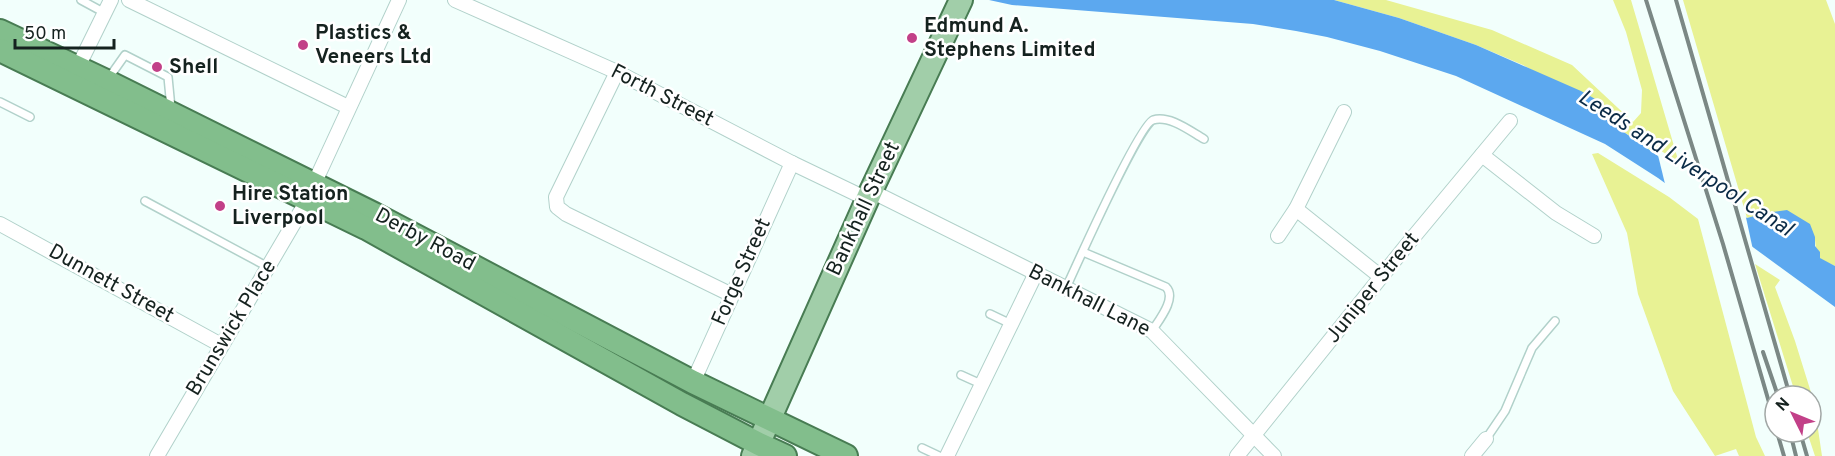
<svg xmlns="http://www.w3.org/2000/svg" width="1835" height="456" viewBox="0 0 1835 456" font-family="Overpass,sans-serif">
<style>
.green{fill:#e8f294}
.water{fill:#5ca8ef}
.pier{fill:#f2fffc}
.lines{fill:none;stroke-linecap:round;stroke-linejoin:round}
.service-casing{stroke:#b1d1ca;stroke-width:10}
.minor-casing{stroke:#b1d1ca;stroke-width:16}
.primary-casing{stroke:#487c53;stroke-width:26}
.trunk-casing{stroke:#487c53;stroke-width:26}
.service{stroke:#fff;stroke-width:7}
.minor{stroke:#fff;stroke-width:14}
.primary{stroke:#a1cea9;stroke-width:22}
.trunk{stroke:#82be8c;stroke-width:22}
.rail{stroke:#7b8885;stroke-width:4}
.poi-dot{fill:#c24088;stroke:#fff;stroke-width:2}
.labels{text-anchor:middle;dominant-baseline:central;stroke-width:5;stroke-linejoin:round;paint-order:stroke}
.poi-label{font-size:21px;font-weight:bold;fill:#15221f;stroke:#fff;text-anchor:start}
.street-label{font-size:21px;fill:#15221f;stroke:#fff}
.water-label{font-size:22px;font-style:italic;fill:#0b2b47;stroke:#fff}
</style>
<rect width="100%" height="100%" fill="#f2fffc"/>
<!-- green -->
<g class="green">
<path d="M1334 0H1386L1492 30 1572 65 1633 122 1641 113 1642 90 1626 32 1613 0H1631L1679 163 1657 148 1658 155 1618 128 1620 121 1523 65 1476 45 1399 18Z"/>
<path d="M1683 0H1826L1835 24V266C1830 263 1822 261 1819 257 1814 250 1817 241 1813 234 1798 207 1773 211 1747 218Z"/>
<path d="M1598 153 1669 197 1698 219 1756 437 1765 456H1739L1736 449 1715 456 1673 391 1638 294 1627 233 1592 154Z"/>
<path d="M1755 264 1780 280 1775 287 1795 341 1814 402 1822 456H1815L1807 432H1811V396H1796Z"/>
</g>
<!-- water -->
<path class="water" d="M989 0H1334L1399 18 1476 45 1581 91 1597 100 1620 121 1618 128 1747 218 1765 213 1787 210 1810 224 1815 237V246L1820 252V258L1835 266V307L1658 178 1605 144 1456 76 1380 51 1327 37 1296 31 1253 24 1012 5Z"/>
<!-- pier -->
<path class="pier" d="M1657 151 1745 213 1753 250 1666 188Z"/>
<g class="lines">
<defs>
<g id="service">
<path d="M81 0 105 13"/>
<path d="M108 79 125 55 168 77 171 108"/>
<path d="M0 102 30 117"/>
<path d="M145 201 268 267"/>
<path d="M1083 252 1166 287C1177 298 1159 320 1152 331"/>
<path d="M1066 288C1076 266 1140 123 1153 120 1170 115 1190 131 1204 139"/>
<path d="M990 314 1011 324"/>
<path d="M961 375 981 384"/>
<path d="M1486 439 1505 411 1532 348 1555 321"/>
<path d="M922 448 939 456"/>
</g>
<g id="minor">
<path d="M129 0 348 107"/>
<path d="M455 0 617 72 792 163 867 199"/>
<path d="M77 69 111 0"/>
<path d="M617 72 556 197 557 207 566 214 732 295"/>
<path d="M1482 155 1556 213 1594 236"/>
<path d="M314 184 399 0"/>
<path d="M871 191 1152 331 1274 456"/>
<path d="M1296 209 1381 277"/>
<path d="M0 224 221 345"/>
<path d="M1278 236 1296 209 1344 112"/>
<path d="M693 382 792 163"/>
<path d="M157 456 308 199"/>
<path d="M947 456 1036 273"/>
<path d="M1237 456 1406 246 1510 121"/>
<path d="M1472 456 1486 439"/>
</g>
<path id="primary" d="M753 456 871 191 961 0"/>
<g id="trunk">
<path d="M0 31 106 81 374 214 693 382 846 456"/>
<path d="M0 50 366 228 682 404 759 444 785 456"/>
</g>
</defs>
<!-- service casing -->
<use href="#service" class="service-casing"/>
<!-- minor casing -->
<use href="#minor" class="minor-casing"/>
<!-- primary casing -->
<use href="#primary" class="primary-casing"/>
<!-- trunk casing -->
<use href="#trunk" class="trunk-casing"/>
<!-- service -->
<use href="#service" class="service"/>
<!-- minor -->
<use href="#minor" class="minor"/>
<!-- primary -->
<use href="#primary" class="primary"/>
<!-- trunk -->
<use href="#trunk" class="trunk"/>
<!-- rail -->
<g class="rail">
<path d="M1646 0 1723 244 1775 423"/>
<path d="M1676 0 1790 396"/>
<path d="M1763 352 1778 396"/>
<path d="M1777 432 1784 456"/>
<path d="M1790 432 1796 456"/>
<path d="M1800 432 1807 456"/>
</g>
</g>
<!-- markers -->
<g class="poi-dot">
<circle cx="912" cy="38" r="6"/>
<circle cx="303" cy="45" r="6"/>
<circle cx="157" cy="67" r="6"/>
<circle cx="220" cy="206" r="6"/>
</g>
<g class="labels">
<!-- poi labels -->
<g class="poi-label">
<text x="924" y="26">Edmund A.<tspan x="924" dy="24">Stephens Limited</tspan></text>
<text x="315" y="33">Plastics &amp;<tspan x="315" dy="24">Veneers Ltd</tspan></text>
<text x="169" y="67">Shell</text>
<text x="232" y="194">Hire Station<tspan x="232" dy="24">Liverpool</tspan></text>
</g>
<!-- street labels -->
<g class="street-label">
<text transform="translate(662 96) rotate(27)">Forth Street</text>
<text transform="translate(864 209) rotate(-65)">Bankhall Street</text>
<text transform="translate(425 240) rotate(28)">Derby Road</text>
<text transform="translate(742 272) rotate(-66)">Forge Street</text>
<text transform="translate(111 284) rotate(29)">Dunnett Street</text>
<text transform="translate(1373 288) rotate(-51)">Juniper Street</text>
<text transform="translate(1089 301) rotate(27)">Bankhall Lane</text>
<text transform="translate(232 328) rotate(-59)">Brunswick Place</text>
</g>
<!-- water labels -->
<g class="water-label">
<text transform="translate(1685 164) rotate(33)">Leeds and Liverpool Canal</text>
</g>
</g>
<!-- north arrow -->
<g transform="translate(1793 414) rotate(313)"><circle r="28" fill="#ffffff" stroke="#a1a7a5" stroke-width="1.5"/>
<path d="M0-4.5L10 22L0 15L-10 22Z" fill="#c24088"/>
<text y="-9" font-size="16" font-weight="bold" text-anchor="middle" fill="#15221f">N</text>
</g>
<!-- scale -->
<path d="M15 39v9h99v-9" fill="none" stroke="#15221f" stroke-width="3"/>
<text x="24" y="39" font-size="18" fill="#15221f" stroke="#ffffff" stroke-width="4.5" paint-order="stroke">50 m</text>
</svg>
